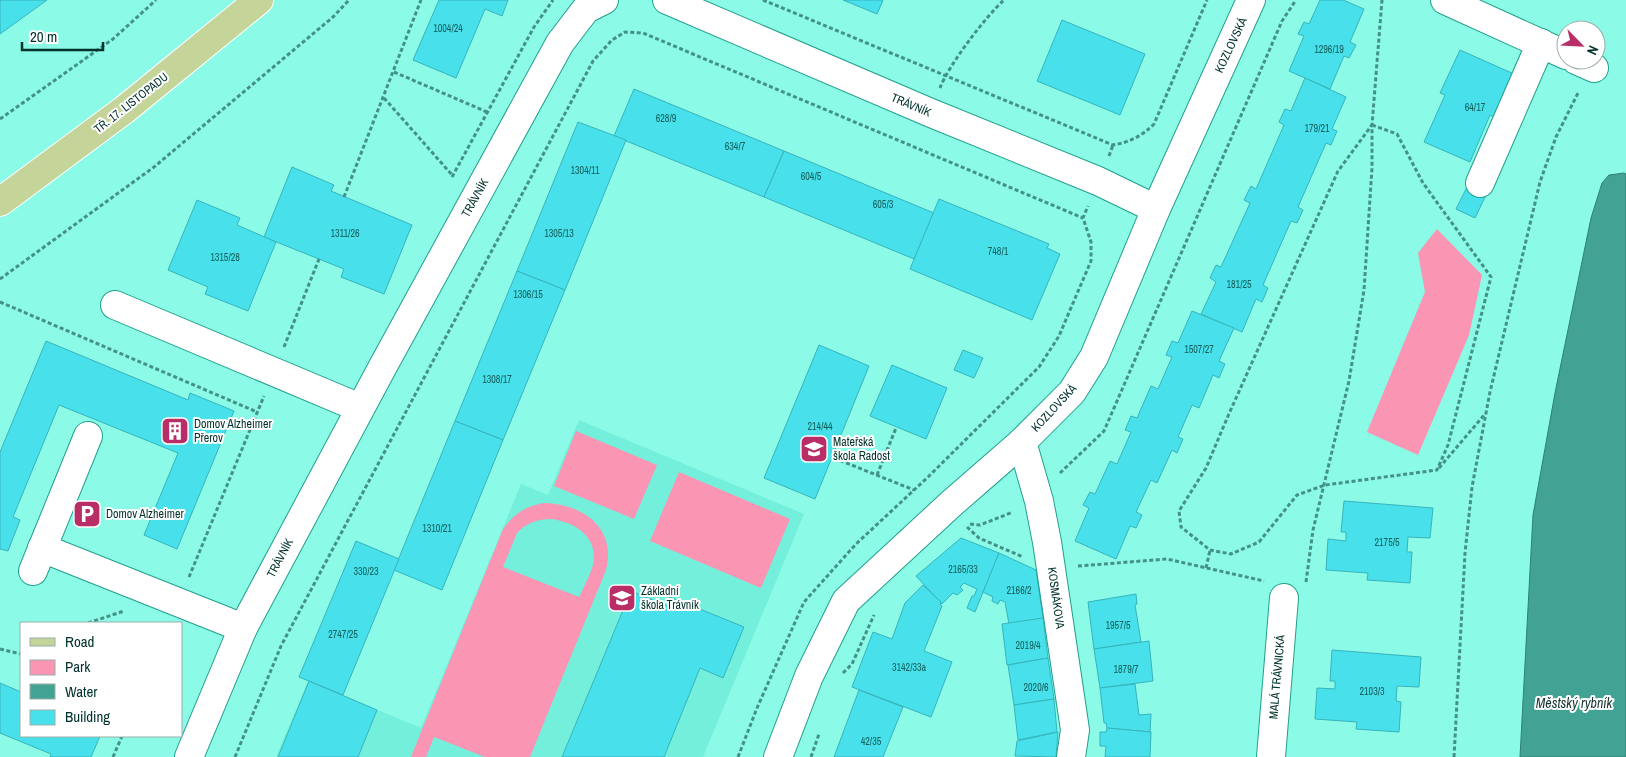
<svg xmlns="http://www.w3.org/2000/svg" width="1626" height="757" viewBox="0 0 1626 757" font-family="'Archivo Narrow',sans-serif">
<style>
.built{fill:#74efdb}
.green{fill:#fa95b3;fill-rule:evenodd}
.water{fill:#42a394;stroke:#2e8174}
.building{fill:#48e1eb;stroke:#37b4bc}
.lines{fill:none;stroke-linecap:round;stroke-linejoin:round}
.minor-casing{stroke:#229f8e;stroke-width:30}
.major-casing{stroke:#fff;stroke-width:30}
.path{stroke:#439285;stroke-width:3;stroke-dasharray:4 2.5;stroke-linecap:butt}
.minor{stroke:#fff;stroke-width:28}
.major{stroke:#c5d498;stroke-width:28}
.labels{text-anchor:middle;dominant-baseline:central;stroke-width:4;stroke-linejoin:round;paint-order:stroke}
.number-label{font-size:10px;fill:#125e5b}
.street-label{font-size:12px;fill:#00322b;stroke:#fff}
.poi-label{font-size:12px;fill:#00322b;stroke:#fff;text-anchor:start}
.water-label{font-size:14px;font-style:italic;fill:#173530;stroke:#fff}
</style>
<rect width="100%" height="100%" fill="#8bfae6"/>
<!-- built -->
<path class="built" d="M579 420 804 514 703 757H276L308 681 421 728 521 484 548 495Z"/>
<!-- green -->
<g class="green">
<path d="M1437 229 1482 275 1469 335 1418 455 1367 432 1425 292 1418 253Z"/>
<path d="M576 431 657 465 634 519 554 486Z"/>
<path d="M679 472 790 519 761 588 650 541Z"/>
<path d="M544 503C583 504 617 528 606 570L530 757H485L434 737 426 757H411L503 529C514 514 525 506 544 503ZM551 519C575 522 599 537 593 565 590 575 584 587 579 597L503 567 517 533C526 523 538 519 551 519Z"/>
</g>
<!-- water -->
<path class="water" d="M1624 173 1626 174V757H1520L1533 515 1555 393 1591 218 1602 183 1609 175Z"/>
<!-- building -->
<g class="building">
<path d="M0 0H47L0 34Z"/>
<path d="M439 0H508L502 16 485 9 456 78 413 60Z"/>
<path d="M843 0H883L877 14Z"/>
<path d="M1320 0H1343L1364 9 1350 42 1356 45 1349 58 1344 56 1330 89 1289 71 1304 36 1298 34 1304 22 1309 24Z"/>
<path d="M1062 20 1145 54 1120 115 1037 81Z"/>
<path d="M1460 50 1514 74 1495 118 1490 115 1470 162 1424 142 1445 95 1440 93Z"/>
<path d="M1305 78 1346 97 1332 129 1337 131 1331 145 1326 143 1298 207 1303 210 1297 223 1291 221 1263 285 1268 288 1262 302 1256 299 1242 332 1201 314 1216 282 1210 278 1216 265 1221 267 1250 203 1244 200 1251 186 1256 189 1284 125 1279 122 1285 109 1291 111Z"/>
<path d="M634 89 784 151 764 197 614 136Z"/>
<path d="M578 122 626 140 565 290 517 271Z"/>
<path d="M784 151 934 213 914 259 764 197Z"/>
<path d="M292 167 334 185 331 191 412 225 384 294 341 277 344 269 264 237Z"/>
<path d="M1467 187 1486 195 1475 218 1456 209Z"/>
<path d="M939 199 1049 244 1047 248 1060 254 1032 320 910 269Z"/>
<path d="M197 200 240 218 237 225 276 242 248 311 205 294 208 287 168 270Z"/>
<path d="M517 271 565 290 503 440 455 421Z"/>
<path d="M1192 311 1234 328 1219 361 1225 364 1219 378 1213 375 1199 408 1192 405 1178 437 1183 439 1177 453 1172 450 1157 483 1151 480 1136 512 1142 515 1136 528 1130 526 1116 559 1075 541 1089 508 1083 505 1090 492 1095 494 1110 461 1117 464 1131 432 1125 430 1131 416 1137 418 1151 386 1158 389 1172 357 1166 355 1172 341 1178 343Z"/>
<path d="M46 341 188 400 190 393 234 411 177 549 144 535 178 453 59 405 13 517 20 520 8 551 0 549V452Z"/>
<path d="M819 345 869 366 815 499 764 478Z"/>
<path d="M963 350 983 358 974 378 954 370Z"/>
<path d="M892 365 947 388 926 439 870 416Z"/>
<path d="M455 421 503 440 442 590 394 570Z"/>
<path d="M1344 501 1433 508 1430 538 1408 537 1407 552H1412L1410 583 1367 580 1368 573 1326 570 1328 539 1346 541V532H1341Z"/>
<path d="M961 538 999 553 975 612 967 608 972 596H974L977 589 964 583 960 587 963 590 957 595 953 593 942 604 916 576Z"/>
<path d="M356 541 399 559 343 695 299 677Z"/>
<path d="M999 553 1036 570 1043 618 1009 624 1005 602 1000 600 998 604 992 601 993 597 983 592Z"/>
<path d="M923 585 941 602 940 604 942 606 924 651 952 662 931 717 852 687 873 632 892 639 905 603Z"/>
<path d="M631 591 667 606 670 597 744 627 723 678 700 668 664 757H562Z"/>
<path d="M1136 594 1137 604 1135 605 1141 642 1094 649 1088 602Z"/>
<path d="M1043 618 1048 658 1007 665 1002 624Z"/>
<path d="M1149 641 1153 681 1100 688 1094 649Z"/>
<path d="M1332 650 1421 657 1419 687 1397 686 1396 701 1401 702 1399 732 1356 729 1357 722 1315 719 1317 688 1335 689V681H1330Z"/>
<path d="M1048 658 1054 699 1014 705 1008 665Z"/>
<path d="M309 681 377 710 358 757H278Z"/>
<path d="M0 683 21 692V736H100L91 757H50L51 754 0 733Z"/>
<path d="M1135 684 1139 715 1151 714 1150 732 1107 728 1106 723H1104L1100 688Z"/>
<path d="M859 690 903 707 883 757H834Z"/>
<path d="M1054 699 1057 732 1018 740 1014 705Z"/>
<path d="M1107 728 1151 732 1150 757H1105L1106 746H1100V732H1106Z"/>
<path d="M1058 732 1056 757 1015 756 1017 741Z"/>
</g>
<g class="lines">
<defs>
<g id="minor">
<path d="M667 0 931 113 1098 181 1156 209"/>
<path d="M1445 0 1566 55"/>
<path d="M1576 60 1594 68"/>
<path d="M1480 183 1541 43"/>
<path d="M115 305 360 408"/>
<path d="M1022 442 1039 501 1047 542 1075 730 1071 757"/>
<path d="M42 548 243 628"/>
<path d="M33 571 88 436"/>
<path d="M189 757 243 628 382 368 560 43 586 9 604 0"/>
<path d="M778 757 809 676 846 601 952 503 1022 442 1072 392 1094 357 1156 209 1251 0"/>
<path d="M1271 757 1284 598"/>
</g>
<path id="major" d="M0 202 124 110 259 0"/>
</defs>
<!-- minor casing -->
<use href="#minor" class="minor-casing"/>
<!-- major casing -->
<use href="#major" class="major-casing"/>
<!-- path -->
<g class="path">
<path d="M763 0 1113 145C1130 142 1142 136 1154 124L1207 0"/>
<path d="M394 72 487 112"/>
<path d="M940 88C948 66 986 16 1004 0"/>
<path d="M384 98 453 176"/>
<path d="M0 119 113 39 156 0"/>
<path d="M1372 125 1397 134 1423 183 1491 277 1448 445 1437 470 1325 485 1297 495 1259 542 1231 554 1210 550 1181 527 1179 511 1206 468 1228 416 1338 171Z"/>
<path d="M1109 156 1113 145"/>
<path d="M452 177 534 27 553 0"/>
<path d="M344 197 421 0"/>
<path d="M0 279 154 167 333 17 349 0"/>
<path d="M0 302 257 412"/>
<path d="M284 347 319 259"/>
<path d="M834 458 914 490"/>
<path d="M1439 468 1485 414"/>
<path d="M1060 473 1104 431 1282 21 1296 0"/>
<path d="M877 475 896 428"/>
<path d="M970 524 980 525 1013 512"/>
<path d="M967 527 979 538 1023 557"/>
<path d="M1078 566 1167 559 1264 581"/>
<path d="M1206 568 1210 550"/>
<path d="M189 577 264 396"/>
<path d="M1306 582 1313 530 1349 381 1364 290 1372 168V125L1382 0"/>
<path d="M88 623 124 611"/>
<path d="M0 649 21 654"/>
<path d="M843 673 852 664 874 615"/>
<path d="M113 757 122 736"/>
<path d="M235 757 281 646 593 61 612 40 625 32 643 33 1083 218"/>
<path d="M738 757 757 708 804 602 856 544 928 477 1039 367 1059 336 1091 261V242L1083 218 1088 206"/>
<path d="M811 757 819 734"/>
<path d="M1454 757 1465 553 1472 487 1490 392 1540 182 1556 137 1579 91"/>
</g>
<!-- minor -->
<use href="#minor" class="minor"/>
<!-- major -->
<use href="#major" class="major"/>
</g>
<!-- icons -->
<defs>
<symbol id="building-square" viewBox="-11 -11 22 22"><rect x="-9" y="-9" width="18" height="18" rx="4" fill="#b92e66" stroke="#fff"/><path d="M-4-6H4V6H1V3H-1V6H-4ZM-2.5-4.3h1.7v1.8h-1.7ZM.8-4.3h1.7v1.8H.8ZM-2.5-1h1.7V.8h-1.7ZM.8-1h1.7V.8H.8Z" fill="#fff"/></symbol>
<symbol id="school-square" viewBox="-11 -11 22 22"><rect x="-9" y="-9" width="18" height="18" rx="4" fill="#b92e66" stroke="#fff"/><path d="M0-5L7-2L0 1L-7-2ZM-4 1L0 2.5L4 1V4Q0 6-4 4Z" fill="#fff"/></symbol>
<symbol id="parking-square" viewBox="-11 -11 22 22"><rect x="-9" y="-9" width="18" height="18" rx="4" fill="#b92e66" stroke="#fff"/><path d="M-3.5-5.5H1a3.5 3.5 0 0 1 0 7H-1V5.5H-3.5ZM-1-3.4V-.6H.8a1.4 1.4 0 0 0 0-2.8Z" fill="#fff"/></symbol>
</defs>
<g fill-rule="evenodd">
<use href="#building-square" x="159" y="415" width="32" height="32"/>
<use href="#school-square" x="798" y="433" width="32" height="32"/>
<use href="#parking-square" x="71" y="498" width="32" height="32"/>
<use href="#school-square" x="606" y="582" width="32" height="32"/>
</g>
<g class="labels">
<!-- number labels -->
<g class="number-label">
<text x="448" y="28">1004/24</text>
<text x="1329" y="49">1296/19</text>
<text x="1475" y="107">64/17</text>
<text x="666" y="118">628/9</text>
<text x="1317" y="128">179/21</text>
<text x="735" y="146">634/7</text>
<text x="585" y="170">1304/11</text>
<text x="811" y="176">604/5</text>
<text x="883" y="204">605/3</text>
<text x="345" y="233">1311/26</text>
<text x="559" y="233">1305/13</text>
<text x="998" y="251">748/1</text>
<text x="225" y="257">1315/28</text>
<text x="1239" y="284">181/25</text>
<text x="528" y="294">1306/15</text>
<text x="1199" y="349">1507/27</text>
<text x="497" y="379">1308/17</text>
<text x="820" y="426">214/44</text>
<text x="437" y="528">1310/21</text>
<text x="1387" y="542">2175/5</text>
<text x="963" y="569">2165/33</text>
<text x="366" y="571">330/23</text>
<text x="1019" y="590">2166/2</text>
<text x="1118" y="625">1957/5</text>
<text x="343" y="634">2747/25</text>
<text x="1028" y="645">2019/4</text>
<text x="909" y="667">3142/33a</text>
<text x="1126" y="669">1879/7</text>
<text x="1036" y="687">2020/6</text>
<text x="1372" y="691">2103/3</text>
<text x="871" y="741">42/35</text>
</g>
<!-- street labels -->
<g class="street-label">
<text transform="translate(1231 45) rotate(-65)">KOZLOVSKÁ</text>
<text transform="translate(131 103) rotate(-38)">TŘ. 17. LISTOPADU</text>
<text transform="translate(911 105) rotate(23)">TRÁVNÍK</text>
<text transform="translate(475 198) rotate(-61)">TRÁVNÍK</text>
<text transform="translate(1054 408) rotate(-47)">KOZLOVSKÁ</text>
<text transform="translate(280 558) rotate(-62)">TRÁVNÍK</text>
<text transform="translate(1056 598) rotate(82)">KOSMÁKOVA</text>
<text transform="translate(1277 677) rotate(-85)">MALÁ TRÁVNICKÁ</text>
</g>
<!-- poi labels -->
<g class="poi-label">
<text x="194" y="424">Domov Alzheimer<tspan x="194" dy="14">Přerov</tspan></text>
<text x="833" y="442">Mateřská<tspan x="833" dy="14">škola Radost</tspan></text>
<text x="106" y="514">Domov Alzheimer</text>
<text x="641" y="591">Základní<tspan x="641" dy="14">škola Trávník</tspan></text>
</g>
<!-- water labels -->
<g class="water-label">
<text x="1574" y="703">Městský rybník</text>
</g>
</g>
<!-- legend -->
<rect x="20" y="622" width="162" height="115" fill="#ffffff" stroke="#99adaa"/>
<rect x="30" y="638" width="25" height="8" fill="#c5d498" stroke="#99adaa"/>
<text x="65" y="647" font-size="15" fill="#00322b">Road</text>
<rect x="30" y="660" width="25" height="15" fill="#fa95b3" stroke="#99adaa"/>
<text x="65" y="672" font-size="15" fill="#00322b">Park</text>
<rect x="30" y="684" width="25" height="15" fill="#42a394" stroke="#99adaa"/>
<text x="65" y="697" font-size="15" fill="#00322b">Water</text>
<rect x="30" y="710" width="25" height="15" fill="#48e1eb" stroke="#99adaa"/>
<text x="65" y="722" font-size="15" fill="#00322b">Building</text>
<!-- north arrow -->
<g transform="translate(1581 45) rotate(114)"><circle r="24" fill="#ffffff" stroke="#99adaa"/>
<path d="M0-4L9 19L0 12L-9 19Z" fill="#b92e66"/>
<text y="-8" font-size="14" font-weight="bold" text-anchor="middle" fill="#00322b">N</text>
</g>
<!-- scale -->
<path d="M22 42v8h81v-8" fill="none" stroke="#00322b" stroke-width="2.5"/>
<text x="30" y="42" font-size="15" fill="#00322b" stroke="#ffffff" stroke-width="4" paint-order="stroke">20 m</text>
</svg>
